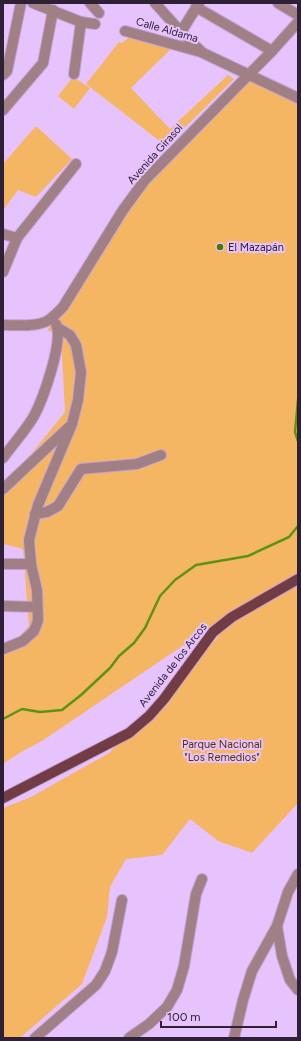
<svg xmlns="http://www.w3.org/2000/svg" width="301" height="1041" viewBox="0 0 301 1041" font-family="Figtree,sans-serif">
<style>
.green{fill:#f5b664}
.lines{fill:none;stroke-linecap:round;stroke-linejoin:round}
.stream{stroke:#5c9411;stroke-width:2.5}
.minor-casing{stroke:#c2a2d6;stroke-width:12}
.major-casing{stroke:#c2a2d6;stroke-width:12}
.minor{stroke:#a08084;stroke-width:10}
.major{stroke:#713c43;stroke-width:10}
.poi-dot{fill:#497900;stroke:#e7c3fe;stroke-width:1.5}
.labels{text-anchor:middle;dominant-baseline:central;stroke-width:4;stroke-linejoin:round;paint-order:stroke}
.street-label{font-size:11px;fill:#2e2037;stroke:#e7c3fe}
.poi-label{font-size:11px;fill:#2e2037;stroke:#e7c3fe;text-anchor:start}
.park-label{font-size:11px;fill:#543400;stroke:#e7c3fe}
</style>
<rect width="100%" height="100%" fill="#e7c3fe"/>
<!-- green -->
<g class="green">
<path d="M132 35 171 49 131 88 170 129 228 75 234 79 166 146 86 84 119 42 122 43Z"/>
<path d="M73 77 90 88 74 109 58 96Z"/>
<path d="M249 80 298 103V803L252 853 218 841 190 819 162 855 126 859 110 887 107 917 82 984 20 1038H3V808L31 797 109 753 218 637 209 628 42 741 21 752 3 764V653L29 626 23 549 3 544V483L32 453 65 412 61 336 47 330 72 297 122 219 150 180Z"/>
<path d="M36 126 72 159 36 197 18 190 4 209 3 164Z"/>
</g>
<g class="lines">
<!-- stream -->
<g class="stream">
<path d="M298 400 295 432 298 441"/>
<path d="M3 719 22 709 40 712 62 710 81 695 110 668 119 656 134 643 145 628 160 596 175 580 196 565 248 556 289 537 298 526"/>
</g>
<defs>
<g id="minor">
<path d="M33 3 81 22 95 24"/>
<path d="M90 3 99 13"/>
<path d="M155 3 181 32 203 53 298 98"/>
<path d="M278 3 298 15"/>
<path d="M196 7 272 51"/>
<path d="M125 31 201 52"/>
<path d="M181 32 199 3"/>
<path d="M74 74 81 22"/>
<path d="M3 75 7 71 21 3"/>
<path d="M3 110 43 63 53 10"/>
<path d="M3 234 17 238"/>
<path d="M3 272 17 238 76 164"/>
<path d="M3 325C16 325 33 327 45 322 52 319 58 312 63 307L123 210 145 180 272 51 298 22"/>
<path d="M3 458C13 444 26 430 34 416 43 399 64 341 56 324"/>
<path d="M3 489 69 427"/>
<path d="M35 514 47 512 58 506 81 469 137 464 161 455"/>
<path d="M3 564H31"/>
<path d="M3 606 37 607"/>
<path d="M3 649 23 641 34 631 36 626 38 620 37 590 31 564 29 540 38 505 72 424 78 400 81 372 76 345 70 335 58 328"/>
<path d="M277 926 282 956 290 980 298 990"/>
<path d="M35 1038 96 985 105 971 112 952 122 900"/>
<path d="M129 1038 149 1024 167 1007 177 990 184 966 196 894 202 879"/>
<path d="M234 1038 243 1000 252 971 277 926 288 892 298 874"/>
</g>
<path id="major" d="M3 798 129 733 149 716 164 699 213 632 232 617 298 579"/>
</defs>
<!-- minor casing -->
<use href="#minor" class="minor-casing"/>
<!-- major casing -->
<use href="#major" class="major-casing"/>
<!-- minor -->
<use href="#minor" class="minor"/>
<!-- major -->
<use href="#major" class="major"/>
</g>
<!-- markers -->
<circle class="poi-dot" cx="220" cy="247" r="4"/>
<g class="labels">
<!-- street labels -->
<g class="street-label">
<text transform="translate(167 30) rotate(16)">Calle Aldama</text>
<text transform="translate(155 154) rotate(-48)">Avenida Girasol</text>
<text transform="translate(173 665) rotate(-52)">Avenida de los Arcos</text>
</g>
<!-- poi labels -->
<g class="poi-label">
<text x="228" y="247">El Mazapán</text>
</g>
<!-- park labels -->
<g class="park-label">
<text x="222" y="744">Parque Nacional<tspan x="222" dy="13">"Los Remedios"</tspan></text>
</g>
</g>
<!-- border -->
<rect width="301" height="1041" fill="none" stroke="#2e2037" stroke-width="8"/>
<!-- scale -->
<path d="M161 1021v6h115v-6" fill="none" stroke="#2e2037" stroke-width="2"/>
<text x="167" y="1021" font-size="12" fill="#2e2037" stroke="#e7c3fe" stroke-width="3" paint-order="stroke">100 m</text>
</svg>
